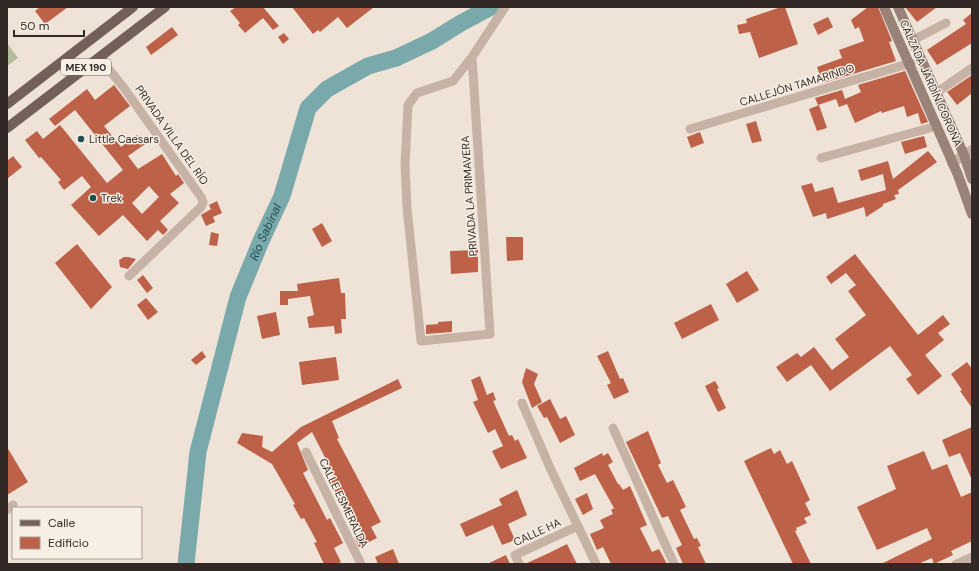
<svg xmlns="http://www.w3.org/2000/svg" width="979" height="571" viewBox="0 0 979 571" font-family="'DM Sans',sans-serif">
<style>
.green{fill:#b2bc9a}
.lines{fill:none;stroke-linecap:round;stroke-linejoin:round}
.river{stroke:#79a9aa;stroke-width:17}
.building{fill:#bd6148;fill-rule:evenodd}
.minor{stroke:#c6b3a5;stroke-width:9}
.tertiary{stroke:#c6b3a5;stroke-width:10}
.secondary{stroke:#998277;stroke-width:10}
.primary{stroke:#736058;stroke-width:10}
.poi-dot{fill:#1f4e50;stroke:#f7eee4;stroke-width:1.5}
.labels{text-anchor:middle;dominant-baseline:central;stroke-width:3;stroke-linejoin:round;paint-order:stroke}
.shield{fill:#f7eee4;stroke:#6d645f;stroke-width:1}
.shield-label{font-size:10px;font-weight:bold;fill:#322926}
.street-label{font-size:11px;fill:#322926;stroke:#f7eee4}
.poi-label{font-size:11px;fill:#322926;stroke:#f7eee4;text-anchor:start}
.water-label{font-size:12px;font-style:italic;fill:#1f4e50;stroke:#f7eee4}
</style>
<rect width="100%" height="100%" fill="#efe3d8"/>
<!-- green -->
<path class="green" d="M7 43 18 58 7 66Z"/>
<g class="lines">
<!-- river -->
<path class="river" id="s1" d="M186 564 198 452 238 297 261 241 282 196 308 108 327 89 368 66 396 58 432 41 461 23 491 7"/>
</g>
<!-- building -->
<g class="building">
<path d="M40 7H68L45 24 35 11Z"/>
<path d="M236 7H263L279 26 273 30 263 18 245 33 238 25 240 23 230 11Z"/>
<path d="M292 7H374L347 28 338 17 320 32 318 30 313 34Z"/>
<path d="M781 7H785L798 44 759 58 750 32 739 34 737 25 747 23 746 19Z"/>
<path d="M868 7H878L892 41 889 42 896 61 823 83 817 67 842 58 839 50 864 41 859 27 855 29 851 20Z"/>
<path d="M905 7H937L917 22Z"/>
<path d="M972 13V43L937 65 927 50 966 24 963 20Z"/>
<path d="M828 17 833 27 818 35 813 24Z"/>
<path d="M172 27 178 35 151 55 146 47Z"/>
<path d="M284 33 289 39 283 44 278 37Z"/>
<path d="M905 71 928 122 921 124 918 113 907 117 904 106 882 113 881 111 855 123 847 104 839 107 836 99 818 105 815 98 842 90 845 99 861 92 858 85Z"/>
<path d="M972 75V93L957 105 947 92Z"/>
<path d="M114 85 130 106 104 126 121 147 137 135 145 144 128 156 138 169 162 154 176 176 178 174 184 183 170 194 179 203 160 221 168 230 163 235 158 230 147 241 123 215 99 236 71 205 91 187 82 176 64 190 58 182 61 180 41 157 39 158 25 140 37 131 43 139 60 125 107 183 123 170 75 110 55 126 49 119 87 89 95 100ZM149 186 159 197 142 214 132 203Z"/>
<path d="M819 105 827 128 817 131 809 109Z"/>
<path d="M756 121 762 141 752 143 746 124Z"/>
<path d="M700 132 704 143 691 148 687 137Z"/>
<path d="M924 136 927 147 905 154 901 142Z"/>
<path d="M928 151 937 162 898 190 899 194 894 195 896 199 883 204V206L866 217 864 207 827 219 826 213 813 217 801 186 812 183 815 192 833 187 838 203 886 190 883 174 861 181 858 170 888 161 893 179Z"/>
<path d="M13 156 22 167 7 179V161Z"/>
<path d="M217 201 222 213 213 217 215 222 206 226 201 215 211 209 209 205Z"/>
<path d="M322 223 332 241 322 247 312 229Z"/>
<path d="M211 232 219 234 217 246 209 245Z"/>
<path d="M506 237H523V260L507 261Z"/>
<path d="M77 244 112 287 91 309 55 263Z"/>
<path d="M478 250V272L451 274 450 251Z"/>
<path d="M855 254 918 335 943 315 950 324 938 333 944 340 925 355 942 376 918 395 906 379 912 375 890 346 830 391 811 365 787 382 776 367 797 353 801 357 814 347 832 370 849 357 835 339 866 315 848 291 856 285 846 273 831 284 826 277Z"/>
<path d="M124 257H128L136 259 128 269 120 267 119 260Z"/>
<path d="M747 271 759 290 737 303 726 284Z"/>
<path d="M143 275 153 288 147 293 137 280Z"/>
<path d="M339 278 341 293H345L346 319H341L342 333 335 334 334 326 309 328 307 317 314 315 310 296 288 299V305H280V291H298L297 284Z"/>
<path d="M146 298 158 312 148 320 137 305Z"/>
<path d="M711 304 719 320 682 339 674 323Z"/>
<path d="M276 312 280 335 262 339 257 316Z"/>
<path d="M452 321V332L426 334V325L438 324V322Z"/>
<path d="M202 351 206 357 196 365 191 360Z"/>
<path d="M608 351 620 379 623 378 629 392 614 399 607 385 611 383 597 356Z"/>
<path d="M336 357 339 380 302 385 299 362Z"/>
<path d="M967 362 972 369V408L960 391 962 390 951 374Z"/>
<path d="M526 368 538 374 534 384 542 402 532 408 522 382Z"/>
<path d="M480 376 487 395 493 392 496 400 493 401 509 436 512 435 515 441 518 439 527 458 501 469 492 451 503 446 495 429 488 433 473 402 478 400 471 380Z"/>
<path d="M398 379 402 388 332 421 339 438 337 439 381 522 371 527 377 538 359 547 354 537 362 533 342 492 337 495 329 481 335 477 312 432 297 443 308 470 303 473 327 520 330 518 343 543 334 548 341 562 337 564H324L314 543 317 542 304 518 301 519 293 505 295 504 272 464 237 443 242 433 263 436 262 447 272 452 301 427Z"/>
<path d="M715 381 719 388 717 389 726 408 718 412 705 386Z"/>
<path d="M550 399 560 419 566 416 575 435 560 443 547 417 544 418 537 406Z"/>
<path d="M972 427V480L960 453 949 457 942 440Z"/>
<path d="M648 431 661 463 658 465 667 483 673 480 686 507 680 510 694 539 697 538 701 546 698 547 706 564H683L676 548 682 545 668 516 662 518 626 442Z"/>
<path d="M7 447 28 482 7 495Z"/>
<path d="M771 448 774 454 780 450 787 464 792 461 810 500 805 503 811 515 804 518 807 523 796 528 797 530 795 531 811 564H793L744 461Z"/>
<path d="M924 451 932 470 947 464 961 497 972 492V541L951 551 953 555 934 564 932 558 918 564H881L932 539 927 528 877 550 857 507 896 489 887 466Z"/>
<path d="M602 453 603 456 608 453 613 462 608 465 618 484H619L623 490 630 486 647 525 640 528 652 552 659 549 667 564H611L603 547 597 550 590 534 604 528 600 520 613 514 611 510 614 508 595 474 580 481 574 468Z"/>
<path d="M517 490 527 515 508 524 515 540 502 545 493 525 466 537 460 524 502 505 499 499Z"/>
<path d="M587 493 593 509 583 515 575 499Z"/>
<path d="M567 544 577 564H525L551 552Z"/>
<path d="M393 549 399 564H378L375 557Z"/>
<path d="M506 555 510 564H487Z"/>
</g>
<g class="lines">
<!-- minor -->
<g class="minor">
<path d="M913 40 946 23"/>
<path d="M99 57 124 88 201 197 203 202 201 207 129 276"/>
<path d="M472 57 490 334 421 341 407 208 405 165 408 105 417 93 453 81 472 57 505 7"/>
<path d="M936 93 972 68"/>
<path d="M690 129 911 63"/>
<path d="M821 158 937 126"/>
<path d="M522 403 551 470 596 564"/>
<path d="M613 428 674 564"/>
<path d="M306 452 361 564"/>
<path d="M7 510 13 505"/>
<path d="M519 564 515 555 578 526"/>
<path d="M956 564 972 557"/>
</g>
<!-- tertiary -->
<path class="tertiary" d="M952 163 972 150"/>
<!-- secondary -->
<g class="secondary">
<path d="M884 7 958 175 972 214"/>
<path d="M898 7 964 155 972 179"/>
</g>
<!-- primary -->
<g class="primary">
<path d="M7 104 133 7"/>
<path d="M7 128 165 7"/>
</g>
</g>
<!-- markers -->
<g class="poi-dot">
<circle cx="81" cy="139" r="4"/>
<circle cx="93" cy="198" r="4"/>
</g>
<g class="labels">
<!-- shield labels -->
<rect class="shield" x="61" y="59" width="50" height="16" rx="3"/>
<g class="shield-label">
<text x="86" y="67">MEX 190</text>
</g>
<!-- street labels -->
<g class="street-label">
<text transform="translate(931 83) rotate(66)">CALZADA JARDÍN CORONA</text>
<text transform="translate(797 85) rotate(-17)">CALLEJÓN TAMARINDO</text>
<text transform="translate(172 135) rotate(55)">PRIVADA VILLA DEL RÍO</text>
<text transform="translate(469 196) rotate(-94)">PRIVADA LA PRIMAVERA</text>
<text transform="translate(344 503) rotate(64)">CALLE ESMERALDA</text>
<text transform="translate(537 532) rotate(-25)">CALLE HA</text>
</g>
<!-- poi labels -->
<g class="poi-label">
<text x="89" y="139">Little Caesars</text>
<text x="101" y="198">Trek</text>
</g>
<!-- water labels -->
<g class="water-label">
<text stroke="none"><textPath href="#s1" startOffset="343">Río Sabinal</textPath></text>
</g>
</g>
<!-- border -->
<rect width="979" height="571" fill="none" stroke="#322926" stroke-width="16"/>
<!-- legend -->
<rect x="12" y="507" width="130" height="52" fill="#f7eee4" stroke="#a89f98"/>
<rect x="20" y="520" width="20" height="6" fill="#736058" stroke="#a89f98"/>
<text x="48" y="527" font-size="12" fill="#322926">Calle</text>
<rect x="20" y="537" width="20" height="12" fill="#bd6148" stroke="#a89f98"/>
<text x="48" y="547" font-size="12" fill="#322926">Edificio</text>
<!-- scale -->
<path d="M14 30v6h70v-6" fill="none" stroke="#322926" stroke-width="2"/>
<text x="20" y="30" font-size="12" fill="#322926" stroke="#f7eee4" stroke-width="3" paint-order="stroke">50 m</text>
</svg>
